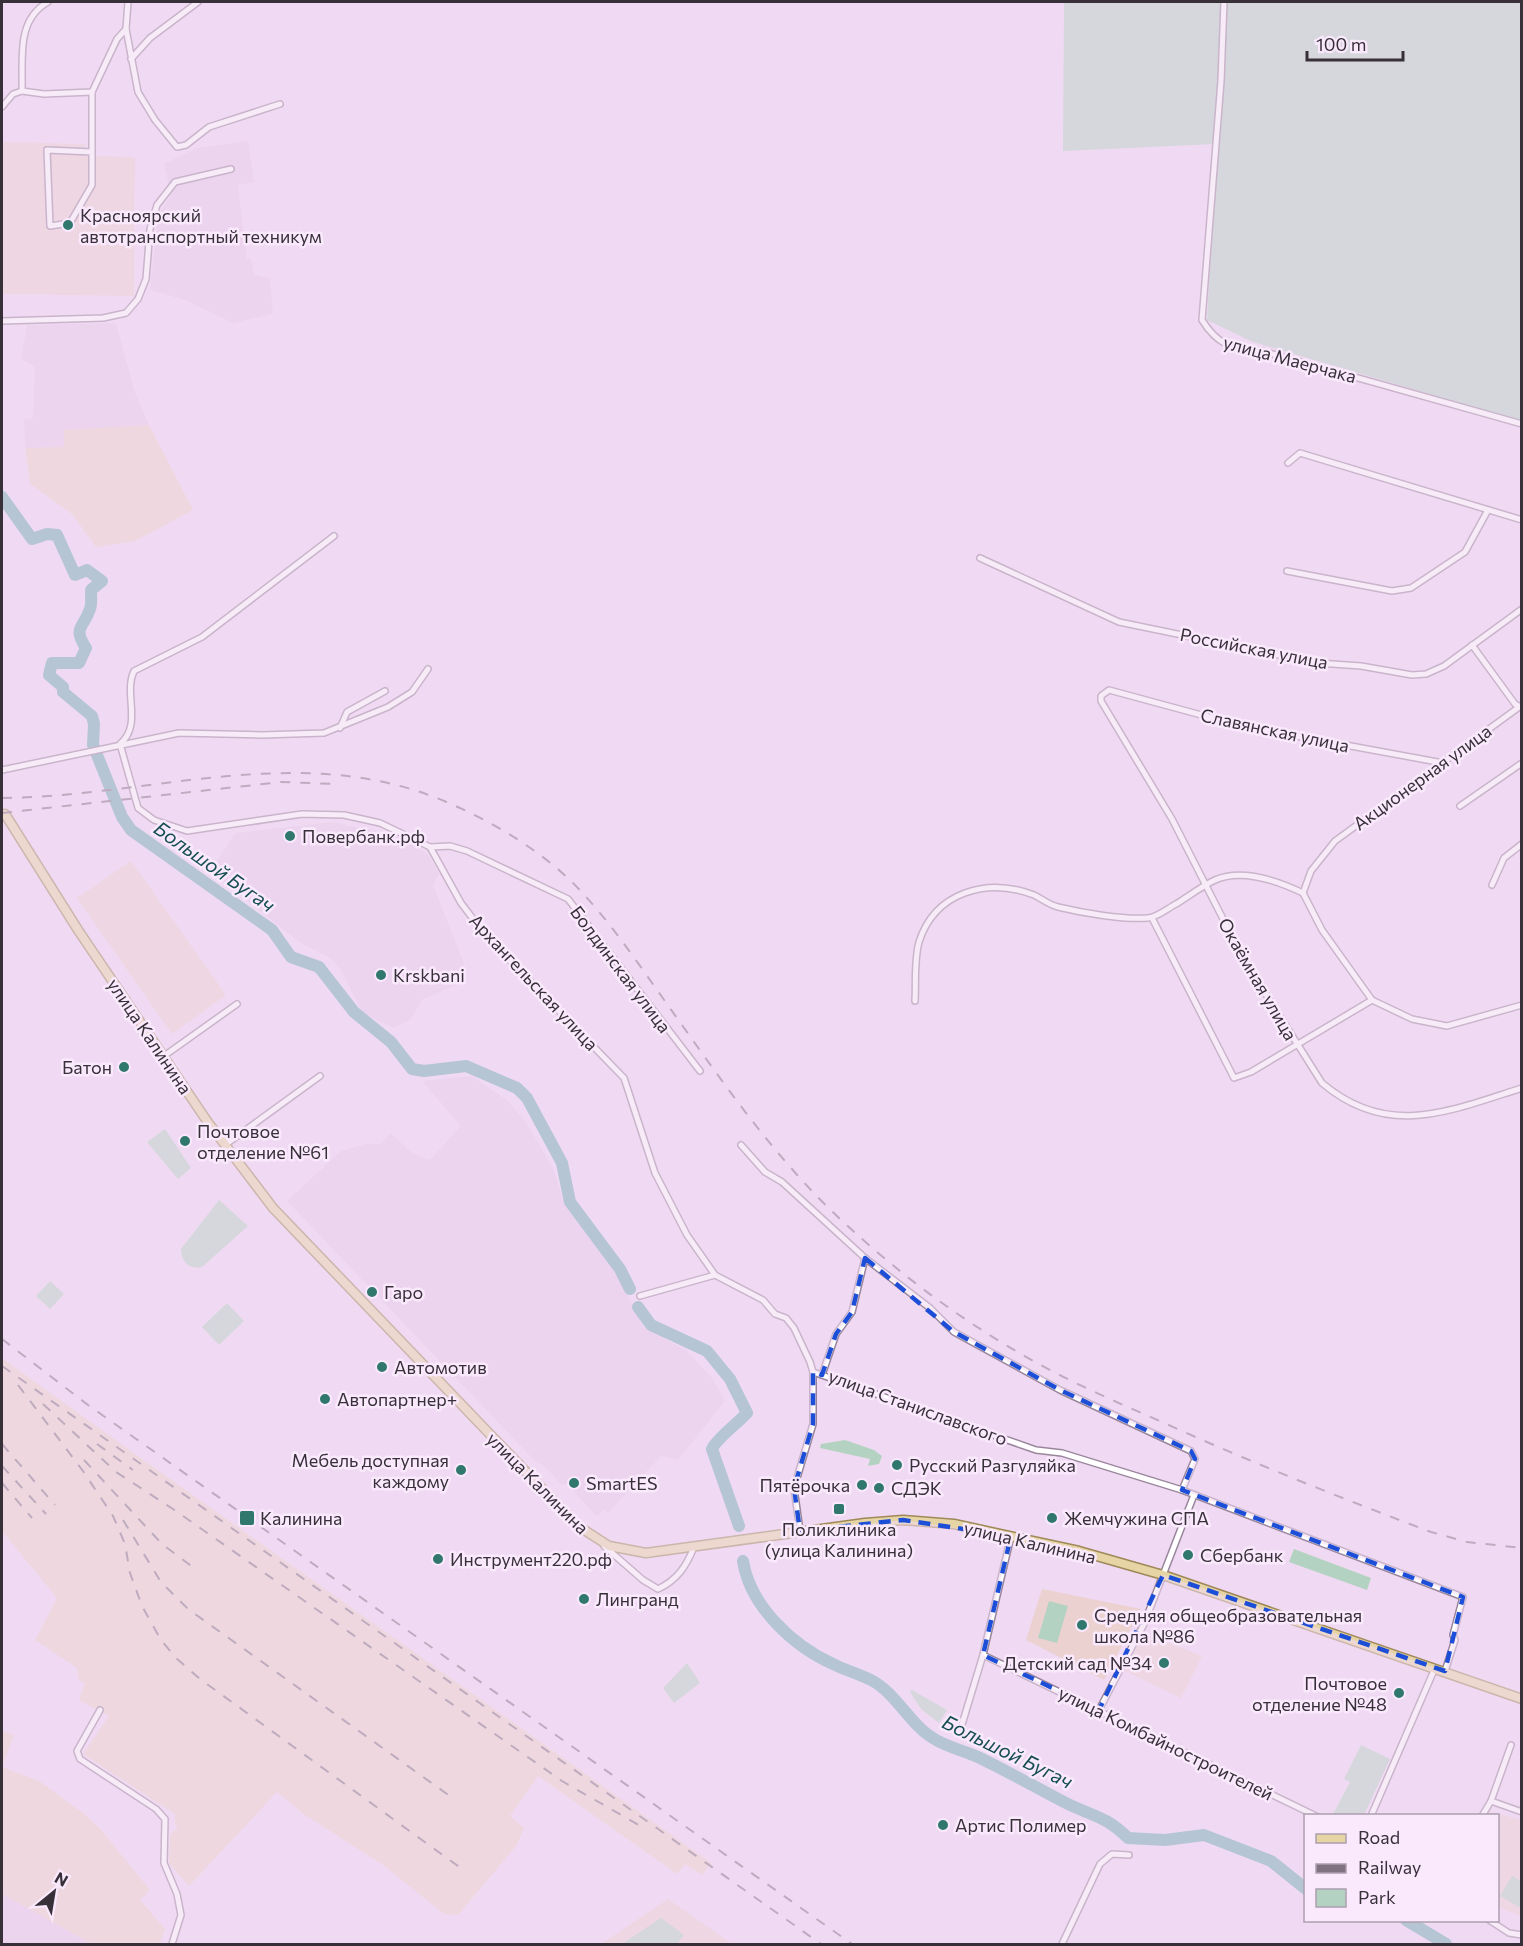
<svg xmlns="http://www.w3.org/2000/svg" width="1523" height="1946" viewBox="0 0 1523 1946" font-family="Commissioner,sans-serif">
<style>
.built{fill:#e6ccea}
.industrial{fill:#ead3c7}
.education{fill:#ecd1d1}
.green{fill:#b4d2c1}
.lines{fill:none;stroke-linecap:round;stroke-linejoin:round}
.river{stroke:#6dabaf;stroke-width:12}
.minor-casing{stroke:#9a869c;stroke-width:8}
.primary-casing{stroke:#9f8858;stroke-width:11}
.minor{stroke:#fff;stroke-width:5}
.primary{stroke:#e6d4a5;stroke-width:8}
.rail{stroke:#807281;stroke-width:2;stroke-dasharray:10 10;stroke-linecap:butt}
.marked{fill:none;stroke:#1d4ed8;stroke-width:4.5;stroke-dasharray:12 8;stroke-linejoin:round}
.poi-dot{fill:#30776e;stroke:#fae9fd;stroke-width:2}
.labels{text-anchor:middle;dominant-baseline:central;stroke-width:5;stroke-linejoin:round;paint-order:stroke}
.poi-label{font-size:18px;fill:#383039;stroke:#fae9fd;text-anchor:start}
.street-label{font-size:18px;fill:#383039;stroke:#fae9fd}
.water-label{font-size:20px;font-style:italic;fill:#174e52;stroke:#fae9fd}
</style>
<rect width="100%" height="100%" fill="#f0daf3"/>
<!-- built -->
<g class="built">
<path d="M248 141 254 182 238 185 247 259H251L254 275 270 278 273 314 233 323 185 300 150 290 158 215 171 195 164 164 197 148Z"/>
<path d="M116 323 134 390 149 425 64 430 65 447 25 448 24 419 33 418 35 367 21 359 27 325Z"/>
<path d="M333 822 409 839 429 856 439 874 433 885 464 963 461 980 460 984 423 999 410 1020 394 1028 363 1013 339 967 329 957 302 944 210 872 235 833Z"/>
<path d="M472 1076 508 1101 526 1122 553 1168 566 1207 617 1273 643 1327 687 1351 712 1378 725 1401 678 1460 661 1456 608 1513 603 1510 597 1517 567 1484 562 1485 545 1467 536 1462 287 1201 341 1151 365 1144H380L391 1133 413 1154 430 1160 461 1126 422 1081Z"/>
<path d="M2 1894 92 1944H2Z"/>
</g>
<!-- industrial -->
<g class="industrial">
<path d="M149 425 193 510 135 541 96 547 72 514 30 484 25 448 64 447V430Z"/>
<path d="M2 1358 135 1454 711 1863 702 1875 685 1864 677 1874 538 1776 510 1816 524 1828 517 1845 458 1915 444 1914 383 1865 305 1815 277 1792 189 1886 169 1863 170 1835 178 1827 175 1824V1814L83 1754 109 1716 79 1700 85 1683 79 1680 77 1668 35 1640 57 1598 2 1531Z"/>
<path d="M2 1731 14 1735 2 1767 39 1781 83 1813 102 1831 150 1890 140 1900 165 1929 160 1944H92L2 1894Z"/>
</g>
<!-- education -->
<g class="education">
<path d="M2 142 85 144V156L135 157 134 296 2 294Z"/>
<path d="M131 861 226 995 172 1034 77 898Z"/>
<path d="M1042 1589 1141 1609 1104 1680 1026 1640Z"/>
<path d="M1144 1633 1202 1656 1181 1698 1125 1671Z"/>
<path d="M1489 1811 1521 1820V1916L1498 1907V1816H1486Z"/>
<path d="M668 1899 732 1944H601Z"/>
</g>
<!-- green -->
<g class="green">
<path d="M1064 2H1521V421L1253 342 1207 320 1216 144 1063 151Z"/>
<path d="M165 1129 191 1168 178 1179 147 1142Z"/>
<path d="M219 1200 248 1226 202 1267C189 1270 181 1261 181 1249Z"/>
<path d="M50 1281 64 1294 50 1309 36 1296Z"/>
<path d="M227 1303 244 1321 219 1345 202 1327Z"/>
<path d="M845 1440 874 1450 882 1456 879 1464 868 1466 870 1459 820 1448 821 1444Z"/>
<path d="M1294 1549 1371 1578 1367 1590 1289 1562Z"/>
<path d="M1049 1601 1068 1606 1057 1643 1038 1638Z"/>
<path d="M687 1663 700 1683 674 1703 663 1688Z"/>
<path d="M912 1690 947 1710 939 1723 921 1709 910 1692Z"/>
<path d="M1361 1745 1390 1759 1364 1815H1337L1333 1814 1350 1782 1344 1779Z"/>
<path d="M1512 1876 1521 1881V1908L1500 1896Z"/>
<path d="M661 1918 684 1935 677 1944H622Z"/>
</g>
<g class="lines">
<!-- river -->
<g class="river">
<path d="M2 497 32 539 47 534 57 535 75 575 87 570 102 581 91 590C91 596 92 604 90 609 84 628 72 627 86 648L79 663H52L49 675 63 687V692L92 716 94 724 93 745 122 817 131 830 272 930 291 957 319 967 354 1012 391 1042 412 1069 424 1071 466 1066 517 1088 527 1098 562 1163 570 1202 620 1269 630 1289"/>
<path d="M638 1307 651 1325 707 1351 730 1379 747 1413C737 1424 717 1438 712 1449L739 1526"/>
<path d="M743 1561C750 1606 793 1646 833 1664 845 1670 859 1674 871 1680 898 1694 910 1727 938 1741 951 1748 967 1752 980 1758 1009 1772 1037 1788 1066 1803 1092 1816 1106 1816 1128 1838L1165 1840 1204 1835 1271 1861 1306 1889"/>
<path d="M1406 1920 1446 1944"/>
</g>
<defs>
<g id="minor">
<path d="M1224 2 1221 81 1202 320C1219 347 1231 347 1262 351L1522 424"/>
<path d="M126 29 138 92 155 120 177 147 186 145 209 127 280 104"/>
<path d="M131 59 150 38 198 2"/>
<path d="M22 91 44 94 92 92 117 39 126 29 128 2"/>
<path d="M92 92V185L70 223 50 226 47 150 92 152"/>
<path d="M2 107 13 94 22 91C23 58 16 20 48 2"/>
<path d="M2 321 103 318 126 313 138 299 146 279 150 229 157 205 175 182 231 169"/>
<path d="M1288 463 1300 453 1522 520"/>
<path d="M334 536 202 637 134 671C123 694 143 724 120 744L138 808 154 820 187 831 302 814 344 815 380 823 430 847 461 903 486 936 624 1078 655 1173 687 1235 715 1275"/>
<path d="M980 558 1119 622 1318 663 1361 666 1412 675 1426 674 1444 666 1522 609"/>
<path d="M1287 571 1392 591 1411 588 1465 552 1488 510"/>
<path d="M1472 645 1515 704 1520 707"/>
<path d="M340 728 347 712 385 691"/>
<path d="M1443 763 1242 726 1109 690 1101 696V701L1172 819 1243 958 1322 1083C1388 1139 1449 1111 1522 1088"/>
<path d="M2 770 179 733 262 735 324 733 388 707 412 692 428 669"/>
<path d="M1460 806 1522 763"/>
<path d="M430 847 450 846 467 851 568 899 700 1071"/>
<path d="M1492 885 1504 858 1522 844"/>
<path d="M1303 893 1311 871 1335 841 1522 705"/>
<path d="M1303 893 1322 930 1372 1000 1412 1019 1447 1026 1522 1005"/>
<path d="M1152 918 1234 1078 1251 1072 1372 1000"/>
<path d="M915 1001C916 983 914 960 919 942 935 892 987 877 1034 895 1042 899 1049 905 1058 907 1083 913 1123 920 1148 918 1158 917 1168 908 1176 904 1189 896 1202 886 1215 880 1242 868 1278 881 1303 893"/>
<path d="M164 1056 237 1004"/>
<path d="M225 1145 320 1076"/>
<path d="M741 1145 765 1172 782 1182 865 1258 930 1308 954 1332 1060 1390 1191 1451 1195 1459 1182 1490"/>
<path d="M640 1296 715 1275 763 1300 775 1314 786 1318 794 1328 810 1362 813 1372V1424L794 1488 800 1531"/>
<path d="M813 1372 1036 1450 1062 1453 1182 1490 1463 1597 1453 1635 1455 1640 1445 1671"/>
<path d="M822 1375 836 1334 852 1312 865 1258"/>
<path d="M604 1546 643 1580 658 1589C677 1580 686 1567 694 1547"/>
<path d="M983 1655 1316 1816"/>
<path d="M100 1710 77 1751 80 1759 156 1809 165 1819 164 1863 177 1894 181 1915 172 1944"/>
<path d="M1099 1710 1144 1624 1194 1495"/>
<path d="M960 1731 983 1655 1011 1536"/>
<path d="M1491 1801 1522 1812"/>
<path d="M1371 1816 1435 1668"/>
<path d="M1482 1816 1491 1801 1511 1745"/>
<path d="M1489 1920 1509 1933 1522 1935"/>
<path d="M1062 1944 1100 1864 1112 1854 1129 1855"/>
</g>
<path id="primary" d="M5 814 78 930 207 1121 273 1208 578 1526 609 1546 646 1553 865 1523 903 1520 954 1524 1079 1551 1163 1575 1522 1699"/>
</defs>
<!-- minor casing -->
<use href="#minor" class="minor-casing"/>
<!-- primary casing -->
<use href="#primary" class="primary-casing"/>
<!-- minor -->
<use href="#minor" class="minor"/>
<!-- primary -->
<use href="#primary" class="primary"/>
<!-- rail -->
<g class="rail">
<path d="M2 798C145 797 294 743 434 797 483 816 535 846 572 882 608 918 637 962 667 1004 722 1081 779 1165 851 1229 897 1271 948 1310 1001 1342 1052 1374 1107 1398 1162 1422 1250 1462 1341 1498 1431 1532L1467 1542 1522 1548"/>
<path d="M2 813 281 782 337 784"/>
<path d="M2 1339 88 1405 852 1944"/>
<path d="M2 1366 821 1944"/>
<path d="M18 1385 83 1471 113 1516 125 1544 130 1573 142 1606 161 1640 175 1657 200 1679 462 1869"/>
<path d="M43 1404 116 1472 173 1509 562 1781 642 1827"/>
<path d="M2 1444 55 1505"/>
<path d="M97 1444 133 1470"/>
<path d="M84 1460 162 1544 198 1571"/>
<path d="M2 1466 46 1514"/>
<path d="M2 1483 32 1518"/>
<path d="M123 1520 161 1582 188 1609 454 1799"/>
</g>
</g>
<!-- marked area -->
<path d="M0 0H1523V1946H0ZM865 1258 954 1332 1060 1390 1191 1451 1195 1459 1182 1490 1463 1597 1445 1671 1163 1575 1099 1710 983 1655 1011 1536 903 1520 800 1531 794 1488 813 1424V1372L822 1375 836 1334 852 1312Z" fill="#f0daf3" fill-opacity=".55" fill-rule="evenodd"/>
<path class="marked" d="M865 1258 954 1332 1060 1390 1191 1451 1195 1459 1182 1490 1463 1597 1445 1671 1163 1575 1099 1710 983 1655 1011 1536 903 1520 800 1531 794 1488 813 1424V1372L822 1375 836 1334 852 1312Z"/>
<!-- markers -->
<g class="poi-dot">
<circle cx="68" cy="225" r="6"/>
<circle cx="290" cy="836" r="6"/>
<circle cx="381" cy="975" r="6"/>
<circle cx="124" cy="1067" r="6"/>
<circle cx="185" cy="1141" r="6"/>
<circle cx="372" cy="1292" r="6"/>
<circle cx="382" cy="1367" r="6"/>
<circle cx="325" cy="1399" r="6"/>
<circle cx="897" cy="1465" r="6"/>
<circle cx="461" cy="1470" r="6"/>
<circle cx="574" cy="1483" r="6"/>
<circle cx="862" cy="1485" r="6"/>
<circle cx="879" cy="1488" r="6"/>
<rect x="833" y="1503" width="12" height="12" rx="3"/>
<rect x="239" y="1510" width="16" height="16" rx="3"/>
<circle cx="1052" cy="1518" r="6"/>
<circle cx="1188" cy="1555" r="6"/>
<circle cx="438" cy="1559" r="6"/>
<circle cx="584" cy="1599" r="6"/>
<circle cx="1082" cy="1625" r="6"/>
<circle cx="1164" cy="1663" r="6"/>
<circle cx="1399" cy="1693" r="6"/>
<circle cx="943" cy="1825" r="6"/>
</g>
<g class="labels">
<!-- poi labels -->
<g class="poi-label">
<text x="80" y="215">Красноярский<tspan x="80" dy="21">автотранспортный техникум</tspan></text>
<text x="302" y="836">Повербанк.рф</text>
<text x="393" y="975">Krskbani</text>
<text x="112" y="1067" text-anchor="end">Батон</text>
<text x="197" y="1131">Почтовое<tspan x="197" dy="21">отделение №61</tspan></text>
<text x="384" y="1292">Гаро</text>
<text x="394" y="1367">Автомотив</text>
<text x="337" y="1399">Автопартнер+</text>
<text x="449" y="1460" text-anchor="end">Мебель доступная<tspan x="449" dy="21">каждому</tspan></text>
<text x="909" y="1465">Русский Разгуляйка</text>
<text x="586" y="1483">SmartES</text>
<text x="850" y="1485" text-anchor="end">Пятёрочка</text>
<text x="891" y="1488">СДЭК</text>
<text x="260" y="1518">Калинина</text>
<text x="1064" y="1518">Жемчужина СПА</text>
<text x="839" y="1529" text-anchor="middle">Поликлиника<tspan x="839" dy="21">(улица Калинина)</tspan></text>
<text x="1200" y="1555">Сбербанк</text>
<text x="450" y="1559">Инструмент220.рф</text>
<text x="596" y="1599">Лингранд</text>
<text x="1094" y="1615">Средняя общеобразовательная<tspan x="1094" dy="21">школа №86</tspan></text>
<text x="1152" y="1663" text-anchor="end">Детский сад №34</text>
<text x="1387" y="1683" text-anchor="end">Почтовое<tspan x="1387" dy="21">отделение №48</tspan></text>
<text x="955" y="1825">Артис Полимер</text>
</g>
<!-- street labels -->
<g class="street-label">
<text transform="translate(1290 359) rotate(15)">улица Маерчака</text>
<text transform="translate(1254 648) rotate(11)">Российская улица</text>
<text transform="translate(1275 730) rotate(12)">Славянская улица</text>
<text transform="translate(1422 777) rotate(-36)">Акционерная улица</text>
<text transform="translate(621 969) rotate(53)">Болдинская улица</text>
<text transform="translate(1258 979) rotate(60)">Окаёмная улица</text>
<text transform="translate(534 982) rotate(47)">Архангельская улица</text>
<text transform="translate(150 1036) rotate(56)">улица Калинина</text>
<text transform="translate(918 1407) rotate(20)">улица Станиславского</text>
<text transform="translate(538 1483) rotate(45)">улица Калинина</text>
<text transform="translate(1030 1542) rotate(13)">улица Калинина</text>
<text transform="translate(1166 1743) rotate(26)">улица Комбайностроителей</text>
</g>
<!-- water labels -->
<g class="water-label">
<text transform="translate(215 866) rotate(35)">Большой Бугач</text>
<text transform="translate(1008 1751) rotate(26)">Большой Бугач</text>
</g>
</g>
<!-- border -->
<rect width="1523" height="1946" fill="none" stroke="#383039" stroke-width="6"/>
<!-- legend -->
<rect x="1304" y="1814" width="195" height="108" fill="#fae9fd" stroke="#ac9faf" stroke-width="1.5"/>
<rect x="1316" y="1834" width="30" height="9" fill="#e6d4a5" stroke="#ac9faf" stroke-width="1.5"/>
<text x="1358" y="1844" font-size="18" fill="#383039">Road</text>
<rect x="1316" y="1864" width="30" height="9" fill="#807281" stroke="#ac9faf" stroke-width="1.5"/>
<text x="1358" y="1874" font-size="18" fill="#383039">Railway</text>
<rect x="1316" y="1889" width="30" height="18" fill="#b4d2c1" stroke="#ac9faf" stroke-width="1.5"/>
<text x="1358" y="1904" font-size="18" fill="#383039">Park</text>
<!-- north arrow -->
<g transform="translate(54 1892) rotate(30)" stroke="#fae9fd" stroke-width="4.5" paint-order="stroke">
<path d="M0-4.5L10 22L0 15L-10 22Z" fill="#383039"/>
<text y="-9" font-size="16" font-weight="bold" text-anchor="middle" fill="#383039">N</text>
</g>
<!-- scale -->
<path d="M1307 51v9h96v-9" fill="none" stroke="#383039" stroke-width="3"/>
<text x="1316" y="51" font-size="18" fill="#383039" stroke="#fae9fd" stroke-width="4.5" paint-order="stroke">100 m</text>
</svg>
